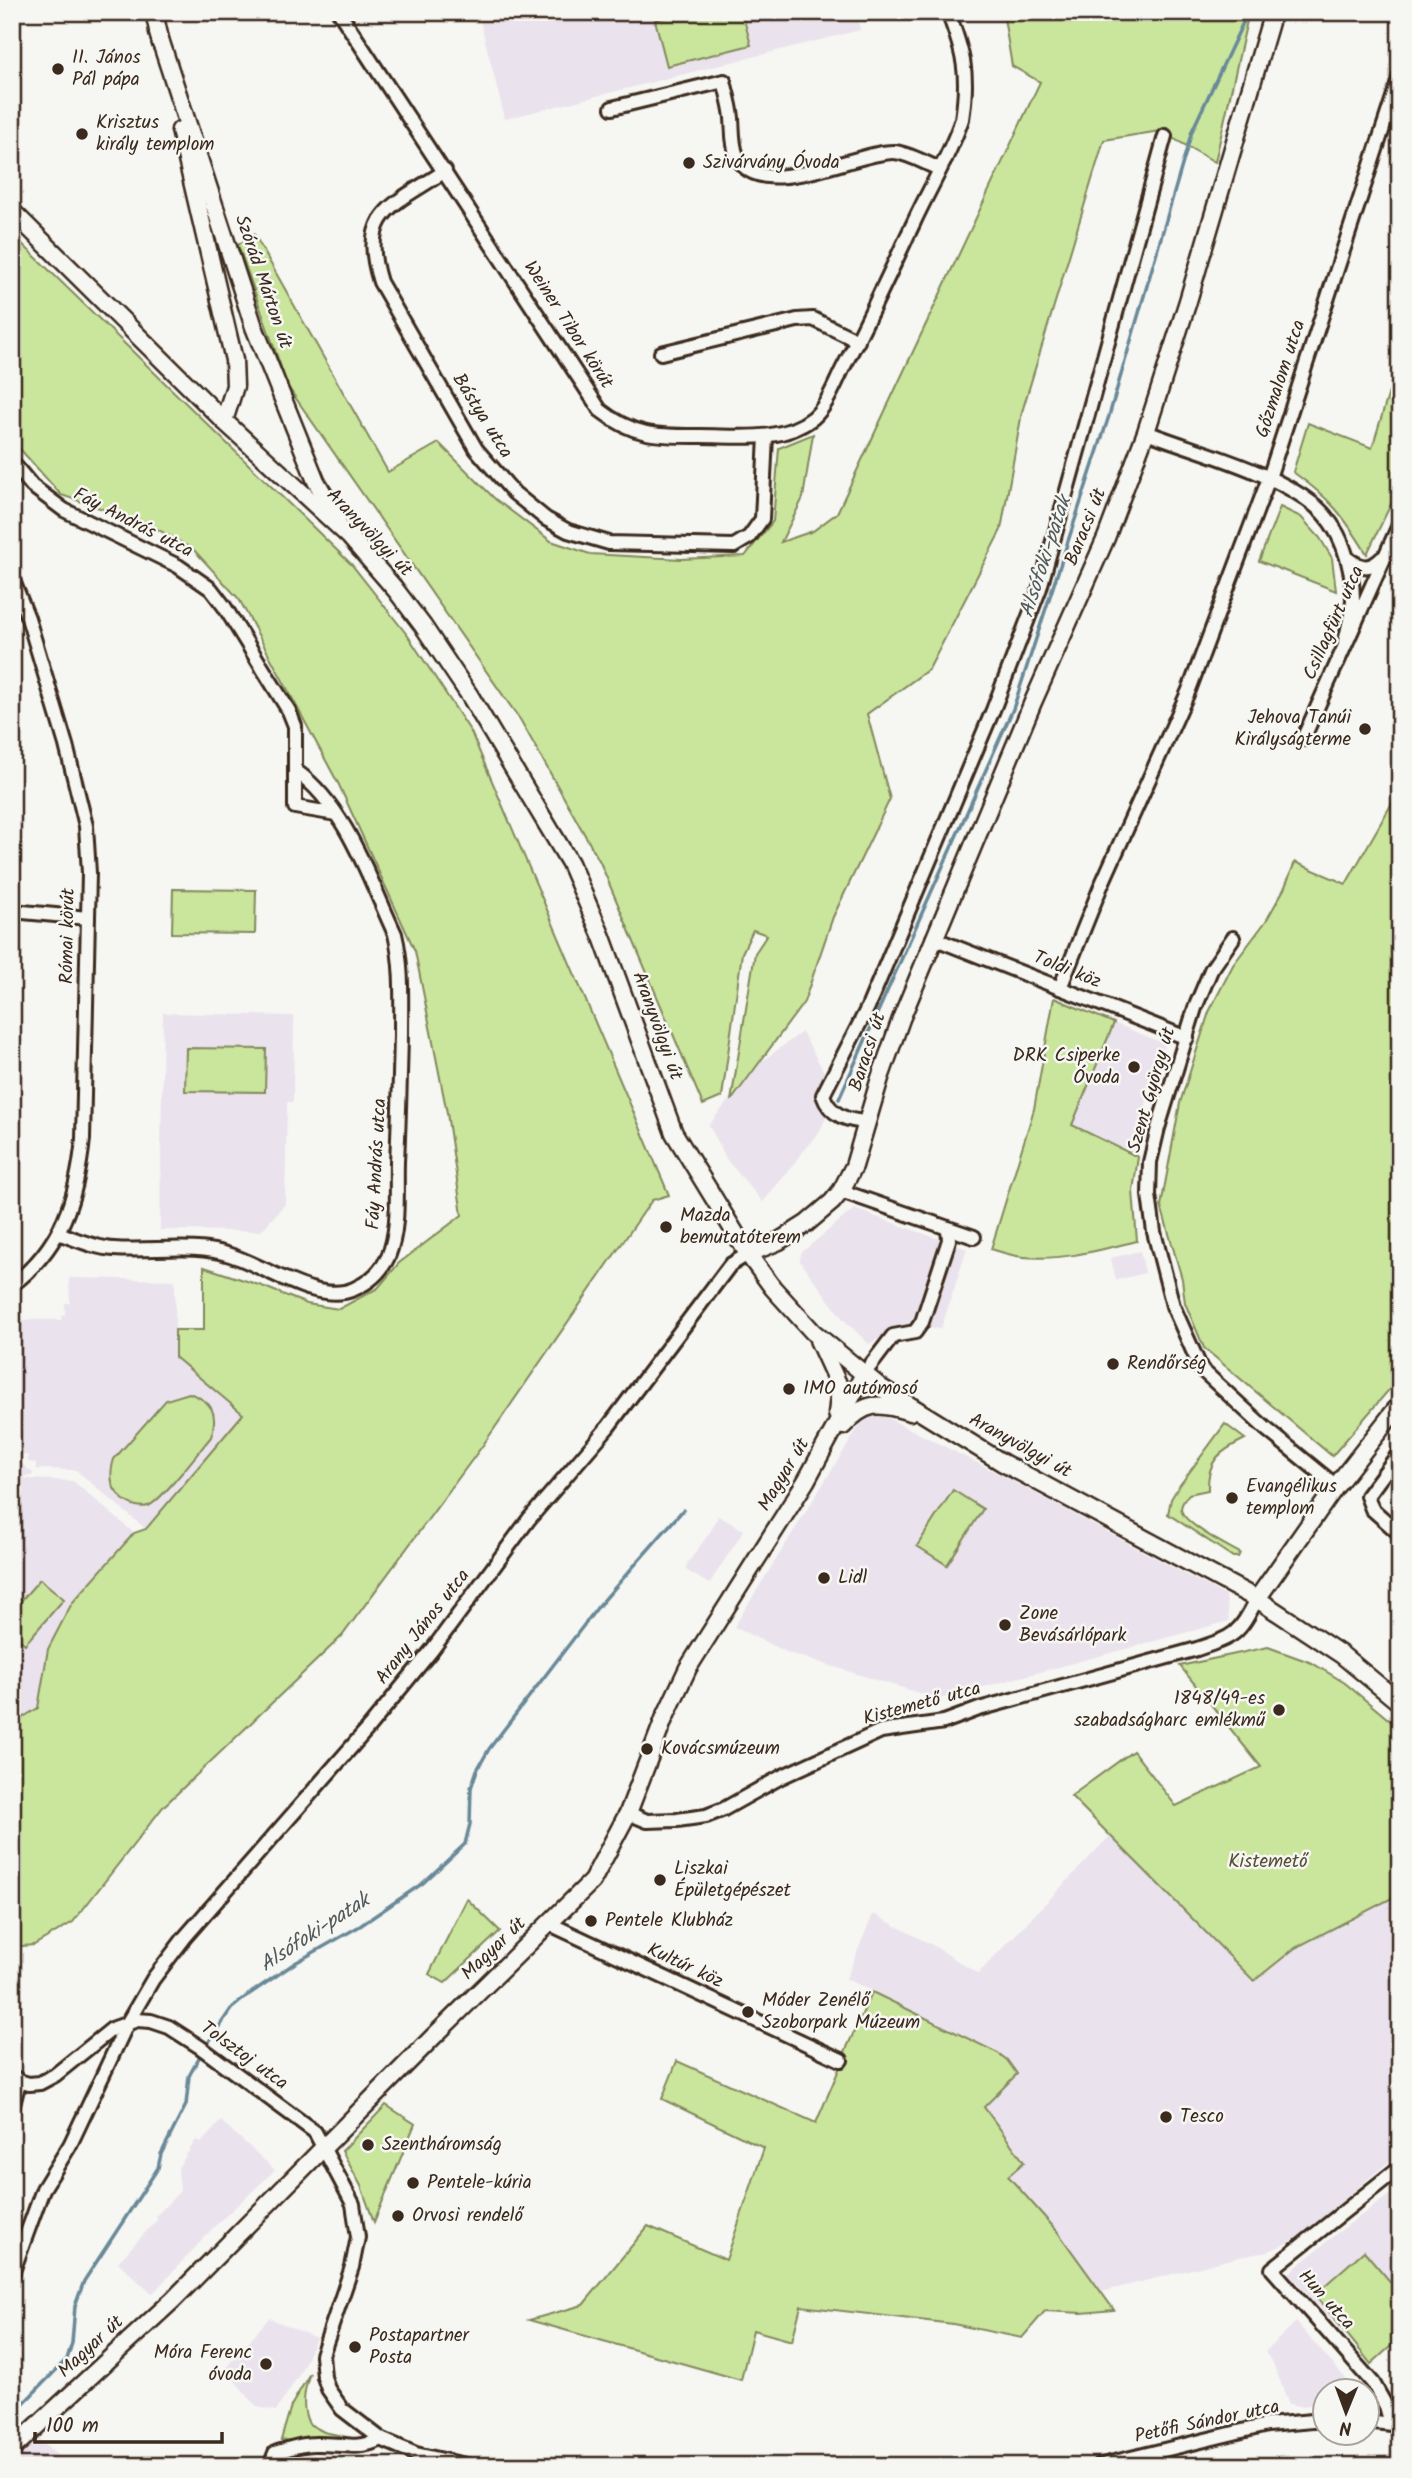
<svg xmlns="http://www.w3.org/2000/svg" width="1412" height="2478" viewBox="0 0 1412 2478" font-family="Kalam,sans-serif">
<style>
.built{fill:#eae2ec}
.green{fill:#cae59c;stroke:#82885d;stroke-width:2}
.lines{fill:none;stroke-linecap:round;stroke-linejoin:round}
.stream{stroke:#698998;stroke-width:3.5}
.minor-casing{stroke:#3b2a1e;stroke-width:18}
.tertiary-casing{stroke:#3b2a1e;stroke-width:21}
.minor{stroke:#f6f6f2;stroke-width:12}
.tertiary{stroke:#f6f6f2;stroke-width:16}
.poi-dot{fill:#3b2a1e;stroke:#f6f6f2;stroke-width:2.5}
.labels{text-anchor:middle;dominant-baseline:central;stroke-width:5;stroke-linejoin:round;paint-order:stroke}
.poi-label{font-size:19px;fill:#3b2a1e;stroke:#f6f6f2;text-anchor:start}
.street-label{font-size:19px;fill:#3b2a1e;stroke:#f6f6f2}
.park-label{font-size:19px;fill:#584f37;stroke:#f6f6f2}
.water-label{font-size:21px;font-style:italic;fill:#525a5b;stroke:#f6f6f2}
</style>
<rect width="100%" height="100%" fill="#f6f6f2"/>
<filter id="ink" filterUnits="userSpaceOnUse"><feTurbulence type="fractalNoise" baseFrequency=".0143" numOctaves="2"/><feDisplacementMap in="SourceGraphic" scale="14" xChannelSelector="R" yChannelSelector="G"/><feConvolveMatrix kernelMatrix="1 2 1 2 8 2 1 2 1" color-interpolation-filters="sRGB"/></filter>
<g filter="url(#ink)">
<!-- built -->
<g class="built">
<path d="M478 12H856L860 30 505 119Z"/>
<path d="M163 1013 294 1016 293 1102H287L285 1204 261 1231 160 1230Z"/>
<path d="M1114 1023 1165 1044 1148 1093 1137 1155 1071 1125Z"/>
<path d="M802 1032 824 1072 820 1081 826 1118 820 1130 763 1202 727 1160 709 1125 757 1065Z"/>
<path d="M854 1209 967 1249 941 1328 895 1329 869 1344 843 1319 800 1261 801 1253Z"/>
<path d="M1140 1251 1145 1273 1116 1280 1111 1258Z"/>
<path d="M69 1278 175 1280V1357L243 1414 146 1529 76 1470 36 1469V1463L28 1462V1455H20V1448L12 1447 13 1320H61L62 1315H65V1303H70Z"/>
<path d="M870 1409 999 1474 1226 1596 1229 1621 939 1699 789 1653 734 1627Z"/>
<path d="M12 1456 33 1473 32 1476H25L26 1479 73 1481 134 1533 72 1603 48 1649 38 1708 12 1724Z"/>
<path d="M718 1516 744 1530 709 1584 686 1570 687 1564 711 1531Z"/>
<path d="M1110 1836 1254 1980 1295 1948 1400 1894V2152L1309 2229 1289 2242 1267 2252 1239 2257 1101 2292 1057 2231 1008 2176 1023 2162 983 2107 988 2101 896 2002 846 1979 873 1914 934 1946 978 1974Z"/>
<path d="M221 2121 275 2170 216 2225 152 2294 118 2262 158 2219 156 2216 180 2191 178 2168 196 2140 201 2143Z"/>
<path d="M1400 2187V2338L1371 2364 1289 2273 1336 2234Z"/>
<path d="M269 2318 316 2338 300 2373 276 2411 257 2407 225 2369Z"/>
<path d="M1296 2322 1352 2386 1345 2390H1324V2403L1301 2406 1289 2404 1273 2363 1265 2352Z"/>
<path d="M38 2438 68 2466H12V2462Z"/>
</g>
<!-- green -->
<g class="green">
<path d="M685 12H742L751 45 667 66 655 20Z"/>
<path d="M1003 12H1249L1215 162 1160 131 1104 140 1022 412 1001 530 929 669 867 714 890 799 833 917 804 1002 731 1101 755 953 767 935 753 930 742 953 722 1097 703 1105 600 862 521 721 288 387 238 245 254 234 388 472 439 443 495 499 551 541 590 554 681 559 745 556 773 521 779 448 813 434 803 498 781 542 813 531 837 513 1040 82 1012 66Z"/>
<path d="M12 234 352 565 408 636 471 732 669 1195 652 1200 483 1445 342 1636 163 1807 73 1922 34 1945 12 1947V1724L38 1708 48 1649 72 1603 134 1533 146 1529 243 1414 175 1357V1330H204V1267L262 1286 307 1304 339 1309 378 1288 399 1263 462 1215 447 1113 415 951 339 785 239 599 194 550 148 524 61 495 12 440Z"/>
<path d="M1400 356V485L1367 554C1343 515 1331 499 1293 472L1308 423 1372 448Z"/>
<path d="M1280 507 1301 517 1320 538 1332 558 1336 591 1259 561Z"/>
<path d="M1396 796 1400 798V1377L1332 1456 1204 1348 1185 1303 1182 1279 1161 1206 1180 1103 1209 1012 1233 965 1266 921 1284 889 1295 862 1346 884Z"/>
<path d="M173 889 256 890 255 934 172 933Z"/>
<path d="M1054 998 1114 1023 1072 1125 1138 1157 1133 1191 1137 1241C1100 1250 1062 1261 1023 1257 1012 1256 1001 1252 991 1249L1034 1109Z"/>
<path d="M186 1048 266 1049 265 1092 185 1091Z"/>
<path d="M189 1393C212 1401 219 1413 211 1437 200 1450 161 1502 148 1506 138 1509 125 1503 119 1495 109 1485 110 1472 114 1459L166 1400Z"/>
<path d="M1225 1424 1245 1439C1220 1451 1207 1460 1208 1490L1189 1494C1185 1499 1181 1503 1181 1509 1182 1523 1227 1546 1240 1553L1238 1557H1233L1168 1514 1171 1499 1177 1489Z"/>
<path d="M953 1490 983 1509 947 1565 917 1546Z"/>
<path d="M40 1579 64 1599 25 1644 12 1633V1611Z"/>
<path d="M1268 1647 1312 1663 1345 1683 1400 1729V1894L1295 1948 1254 1981 1071 1796 1133 1751 1176 1806 1261 1767 1180 1666Z"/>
<path d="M467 1899 500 1931 445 1983 429 1974Z"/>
<path d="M872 1992 998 2053 1007 2060 1017 2074 984 2107 1024 2162 1008 2176 1057 2231 1114 2310 1082 2313 1045 2311 1022 2338 953 2324 801 2306 792 2341 753 2330 741 2380 529 2320 583 2305 648 2226 726 2260 764 2148 662 2099 677 2061 816 2123 840 2067 839 2065Z"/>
<path d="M386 2105 415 2124 374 2222 361 2186 342 2151Z"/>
<path d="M1364 2251 1400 2293V2338L1371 2364 1315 2294Z"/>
<path d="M310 2373C304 2389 301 2408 309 2424L324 2432 356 2439 355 2442 281 2440 291 2406Z"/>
</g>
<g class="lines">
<!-- stream -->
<g class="stream">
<path d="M839 1099 1013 709 1109 416 1192 131 1248 12"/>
<path d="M206 2046 231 2009 248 1995 295 1963 360 1926 423 1883 465 1844 470 1824 471 1788 477 1770 489 1749 597 1608 683 1510"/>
<path d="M12 2415 67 2359 72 2343 75 2306 84 2281 158 2168 161 2154 186 2105 189 2076 202 2052"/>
</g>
<defs>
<g id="minor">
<path d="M339 12 600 410C634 437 659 436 700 436 738 436 781 443 813 418 827 406 835 384 843 368 868 321 890 272 913 224 929 189 950 155 962 119 969 74 964 54 948 12"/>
<path d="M612 108 724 81C727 93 731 106 732 118 733 131 732 144 737 156 758 205 857 151 894 152 909 153 926 164 940 169"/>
<path d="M445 171C394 205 358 212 380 282L476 449 514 493 546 519 568 531 609 543 734 546 749 537 762 519 766 436"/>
<path d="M661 353 797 320 813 319 858 341"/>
<path d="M1146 432C1198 452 1270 470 1313 504 1341 526 1353 566 1353 600 1352 614 1348 628 1345 642"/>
<path d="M12 462 32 486 64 510 178 566 211 589 224 606 289 711 295 726V807L336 814"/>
<path d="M1348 559C1361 568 1370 570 1382 558"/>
<path d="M12 578 28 618 66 745 86 826 89 873 83 1139C77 1198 62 1247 12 1285"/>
<path d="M1303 739 1400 523"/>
<path d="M12 911 88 918"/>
<path d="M933 938 1187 1038"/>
<path d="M1233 938 1211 970 1195 1008 1158 1128 1150 1162 1149 1195 1154 1232 1173 1306 1201 1369 1265 1428 1336 1486"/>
<path d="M1060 988 1101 886 1189 690 1269 478 1400 76"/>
<path d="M868 1122C848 1121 830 1116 823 1095L868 1007 993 710 1040 588 1165 136"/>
<path d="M841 1191 974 1237"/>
<path d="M58 1233C75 1239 95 1248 114 1249 152 1252 194 1243 230 1255 266 1266 318 1305 354 1289 370 1282 381 1272 388 1257 400 1228 396 1193 397 1162 399 1120 400 1077 401 1035 401 1001 403 967 395 934 370 881 346 806 296 771"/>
<path d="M864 1374 893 1336 915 1332 922 1322 949 1240 948 1228"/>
<path d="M1400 1452 1367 1496 1372 1509 1400 1534"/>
<path d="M628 1813 647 1821 677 1820 706 1816 724 1809 781 1777 881 1731 944 1722 979 1709 1197 1649C1236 1636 1238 1635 1257 1599"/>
<path d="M550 1924 841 2060"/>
<path d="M12 2076 19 2081 29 2084 40 2083 55 2075 112 2029 137 2020 151 2021 169 2027 200 2047 315 2132 353 2204 358 2237 352 2267 322 2355 324 2377 328 2389 342 2409 381 2439 416 2454 470 2466"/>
<path d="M12 2109 19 2081"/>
<path d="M12 2274 43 2189 70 2145 128 2022 153 1979 185 1937 369 1727 432 1650 529 1519 608 1427 730 1265 748 1254"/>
<path d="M1366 2421 1400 2425"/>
<path d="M1391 2424 1386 2406 1373 2383 1272 2269 1400 2167"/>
<path d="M270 2466 275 2453C288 2449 300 2444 314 2444 339 2443 358 2451 381 2439"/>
<path d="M1098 2466 1267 2425 1324 2420"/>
</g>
<g id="tertiary">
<path d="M154 12 161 44"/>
<path d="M158 33 254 327 316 481 338 519"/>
<path d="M180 130 234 360 235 386 224 421"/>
<path d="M12 211 224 421 349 536 395 589 423 626 470 696 570 863 602 937 674 1133 748 1254 773 1288 813 1332 880 1387 1003 1463 1257 1599 1342 1655 1400 1703"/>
<path d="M748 1254 779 1241 806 1224 832 1202 841 1191 854 1166 880 1078 901 1019 1033 702 1106 538 1146 432 1188 301 1273 12"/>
<path d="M818 1340 840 1388 837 1414"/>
<path d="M843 1426C865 1401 879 1402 910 1412"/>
<path d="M1257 1599 1336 1486 1400 1404"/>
<path d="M12 2449 173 2300 432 2038 592 1881 628 1813 664 1719 688 1668 806 1481 864 1374"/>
</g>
</defs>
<!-- minor casing -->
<use href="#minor" class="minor-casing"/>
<!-- tertiary casing -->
<use href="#tertiary" class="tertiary-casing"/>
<!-- minor -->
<use href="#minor" class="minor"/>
<!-- tertiary -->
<use href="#tertiary" class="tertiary"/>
</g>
</g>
<!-- markers -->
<g class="poi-dot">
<circle cx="58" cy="69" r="7"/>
<circle cx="82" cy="134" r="7"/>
<circle cx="689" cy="163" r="7"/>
<circle cx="1365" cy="729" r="7"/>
<circle cx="1134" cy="1067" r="7"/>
<circle cx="666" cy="1227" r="7"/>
<circle cx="1113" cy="1364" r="7"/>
<circle cx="789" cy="1389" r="7"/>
<circle cx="1232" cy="1498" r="7"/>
<circle cx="824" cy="1578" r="7"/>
<circle cx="1005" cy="1625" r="7"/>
<circle cx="1279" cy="1710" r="7"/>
<circle cx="647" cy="1749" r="7"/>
<circle cx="660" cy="1880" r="7"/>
<circle cx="591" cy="1921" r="7"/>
<circle cx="748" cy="2012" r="7"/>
<circle cx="1166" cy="2117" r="7"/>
<circle cx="368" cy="2145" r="7"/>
<circle cx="413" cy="2183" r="7"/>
<circle cx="398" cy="2216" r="7"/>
<circle cx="355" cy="2347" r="7"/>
<circle cx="266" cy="2364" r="7"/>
</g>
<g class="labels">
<!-- poi labels -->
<g class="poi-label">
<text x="72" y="58">II. János<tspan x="72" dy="22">Pál pápa</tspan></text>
<text x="96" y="123">Krisztus<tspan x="96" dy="22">király templom</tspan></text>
<text x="703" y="163">Szivárvány Óvoda</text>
<text x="1351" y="718" text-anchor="end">Jehova Tanúi<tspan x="1351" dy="22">Királyságterme</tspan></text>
<text x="1120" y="1056" text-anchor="end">DRK Csiperke<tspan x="1120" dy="22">Óvoda</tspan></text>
<text x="680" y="1216">Mazda<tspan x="680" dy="22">bemutatóterem</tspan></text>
<text x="1127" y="1364">Rendőrség</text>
<text x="803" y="1389">IMO autómosó</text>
<text x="1246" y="1487">Evangélikus<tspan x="1246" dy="22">templom</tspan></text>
<text x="838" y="1578">Lidl</text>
<text x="1019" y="1614">Zone<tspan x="1019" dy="22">Bevásárlópark</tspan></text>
<text x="1265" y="1699" text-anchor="end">1848/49-es<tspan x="1265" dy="22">szabadságharc emlékmű</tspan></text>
<text x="661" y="1749">Kovácsmúzeum</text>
<text x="674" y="1869">Liszkai<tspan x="674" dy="22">Épületgépészet</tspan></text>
<text x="605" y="1921">Pentele Klubház</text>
<text x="762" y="2001">Móder Zenélő<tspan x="762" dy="22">Szoborpark Múzeum</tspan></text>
<text x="1180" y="2117">Tesco</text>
<text x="382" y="2145">Szentháromság</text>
<text x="427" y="2183">Pentele-kúria</text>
<text x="412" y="2216">Orvosi rendelő</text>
<text x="369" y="2336">Postapartner<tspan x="369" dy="22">Posta</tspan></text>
<text x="252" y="2353" text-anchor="end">Móra Ferenc<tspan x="252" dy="22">óvoda</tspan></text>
</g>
<!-- street labels -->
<g class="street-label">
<text transform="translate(263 282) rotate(71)">Szórád Márton út</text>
<text transform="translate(568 325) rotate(57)">Weiner Tibor körút</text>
<text transform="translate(1281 379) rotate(-72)">Gőzmalom utca</text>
<text transform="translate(482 416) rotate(58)">Bástya utca</text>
<text transform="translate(133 523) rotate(27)">Fáy András utca</text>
<text transform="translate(1086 527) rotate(-68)">Baracsi út</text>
<text transform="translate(369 533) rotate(46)">Aranyvölgyi út</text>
<text transform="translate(1334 623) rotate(-66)">Csillagfürt utca</text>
<text transform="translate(68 936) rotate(-89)">Római körút</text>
<text transform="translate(1067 970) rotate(22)">Toldi köz</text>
<text transform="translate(657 1026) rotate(70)">Aranyvölgyi út</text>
<text transform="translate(868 1052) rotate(-72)">Baracsi út</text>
<text transform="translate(1152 1090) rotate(-74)">Szent György út</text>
<text transform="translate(377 1164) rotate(-87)">Fáy András utca</text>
<text transform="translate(1020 1446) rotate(29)">Aranyvölgyi út</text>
<text transform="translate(784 1475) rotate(-59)">Magyar út</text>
<text transform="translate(423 1627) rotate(-52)">Arany János utca</text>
<text transform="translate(922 1704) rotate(-15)">Kistemető utca</text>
<text transform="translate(494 1949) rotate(-44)">Magyar út</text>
<text transform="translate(685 1966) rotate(25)">Kultúr köz</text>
<text transform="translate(244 2056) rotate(36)">Tolsztoj utca</text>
<text transform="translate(1326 2300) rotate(48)">Hun utca</text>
<text transform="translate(91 2347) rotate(-43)">Magyar út</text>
<text transform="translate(1207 2422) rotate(-12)">Petőfi Sándor utca</text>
</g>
<!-- park labels -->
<g class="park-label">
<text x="1268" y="1862">Kistemető</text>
</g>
<!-- water labels -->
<g class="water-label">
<text transform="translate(1046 557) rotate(-72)">Alsófoki-patak</text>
<text transform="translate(315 1933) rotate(-33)">Alsófoki-patak</text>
</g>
</g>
<!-- margin -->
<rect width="1412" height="2478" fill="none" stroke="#f6f6f2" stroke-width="42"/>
<rect x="21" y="21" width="1370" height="2436" fill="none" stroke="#3b2a1e" stroke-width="2.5" filter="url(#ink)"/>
<!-- north arrow -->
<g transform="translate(1346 2412) rotate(181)"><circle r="33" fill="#f6f6f2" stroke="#aba49d" stroke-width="2"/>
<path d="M0-5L12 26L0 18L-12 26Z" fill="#3b2a1e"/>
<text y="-10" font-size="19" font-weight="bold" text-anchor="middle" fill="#3b2a1e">N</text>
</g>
<!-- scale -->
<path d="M35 2432v10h187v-10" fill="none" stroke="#3b2a1e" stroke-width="3.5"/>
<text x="46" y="2432" font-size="21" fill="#3b2a1e" stroke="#f6f6f2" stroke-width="5" paint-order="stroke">100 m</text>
</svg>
